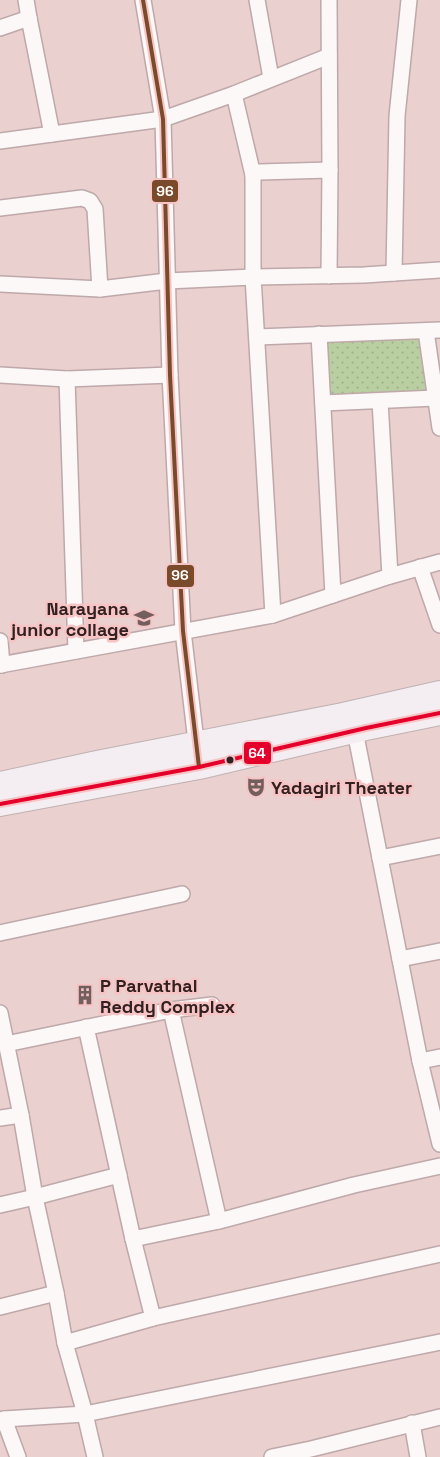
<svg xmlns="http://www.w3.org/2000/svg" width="440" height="1457" viewBox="0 0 440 1457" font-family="'Space Grotesk',sans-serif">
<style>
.park{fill:url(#park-dots)}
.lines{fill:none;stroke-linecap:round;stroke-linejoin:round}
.minor-casing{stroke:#bea8a9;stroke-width:18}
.primary-casing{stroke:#bfb1b1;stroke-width:26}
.minor{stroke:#fcf8f8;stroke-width:15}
.primary{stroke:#f4edf1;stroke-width:24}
.bus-1-casing{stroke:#f7c4c5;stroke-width:8}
.bus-2-casing{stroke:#f7c4c5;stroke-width:8}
.bus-1{stroke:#7a4b2a;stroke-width:4}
.bus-2{stroke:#e4002b;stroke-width:4}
.bus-dot{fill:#332020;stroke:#f7c4c5;stroke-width:2}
.labels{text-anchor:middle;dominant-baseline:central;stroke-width:5;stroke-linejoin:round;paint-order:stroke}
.poi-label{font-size:18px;font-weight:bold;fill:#332020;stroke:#f7c4c5;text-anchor:start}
.line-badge{stroke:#f7c4c5;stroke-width:2}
.badge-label{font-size:14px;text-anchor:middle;font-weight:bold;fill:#fff}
</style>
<defs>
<pattern id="park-dots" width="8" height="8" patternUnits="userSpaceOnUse" patternTransform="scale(1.25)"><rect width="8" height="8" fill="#bacfa1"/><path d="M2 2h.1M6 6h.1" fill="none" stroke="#a0b18a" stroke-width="1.8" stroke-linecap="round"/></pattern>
</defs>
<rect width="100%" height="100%" fill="#ebd0d0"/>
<!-- park -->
<path class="park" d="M423 332 431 394 325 400 323 333Z"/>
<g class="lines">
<defs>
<g id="minor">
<path d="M26 0 29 18 52 134"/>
<path d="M143 0 163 119 170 375 183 631 197 750"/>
<path d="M257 0 271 78"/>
<path d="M329 0 330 170 329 276"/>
<path d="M0 28 29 18"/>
<path d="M234 94 253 175V277L273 615"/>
<path d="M0 141 163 119 234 94 329 56"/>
<path d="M253 175 259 172 330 170"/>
<path d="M0 208 82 198 90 201 95 209 100 289"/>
<path d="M394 273 397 116 409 0"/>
<path d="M0 284 100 289 167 281 253 277 364 275 440 270"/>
<path d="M426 331 440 428"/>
<path d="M319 334 333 595"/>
<path d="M257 337 440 330"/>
<path d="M0 375 67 379 170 375"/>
<path d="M67 379 76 651"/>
<path d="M380 401 390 576"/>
<path d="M323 403 436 398"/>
<path d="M420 567 440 625"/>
<path d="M0 641 2 665"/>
<path d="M0 665 273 615 390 576 440 562"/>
<path d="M355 731 380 858 440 846"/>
<path d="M380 858 420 1061 440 1144"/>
<path d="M0 933 182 894"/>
<path d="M400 959 440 951"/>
<path d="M171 1010 219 1221"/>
<path d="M0 1013 21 1115 35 1197 56 1293 65 1343 85 1414 95 1457"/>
<path d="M86 1027 133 1239 153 1318"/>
<path d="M6 1044 171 1010 212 1005"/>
<path d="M420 1061 440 1057"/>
<path d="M0 1118 21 1115"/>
<path d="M0 1205 35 1197 119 1175"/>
<path d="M133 1239 219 1221 354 1185 440 1166"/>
<path d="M0 1307 56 1293"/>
<path d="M65 1343 153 1318 440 1254"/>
<path d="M4 1419 18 1457"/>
<path d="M0 1421 4 1419 85 1414 440 1342"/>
<path d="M412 1423 418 1457"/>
<path d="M272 1457 311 1449 440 1417"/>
</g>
<g id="primary">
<path d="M0 784 97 763 343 715 440 693"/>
<path d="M0 804 199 767 366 728 440 713"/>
</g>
</defs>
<!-- minor casing -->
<use href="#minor" class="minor-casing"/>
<!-- primary casing -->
<use href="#primary" class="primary-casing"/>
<!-- minor -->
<use href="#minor" class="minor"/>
<!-- primary -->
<use href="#primary" class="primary"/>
<defs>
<path id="bus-1" d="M143 0 163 119 170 375 183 631 199 767"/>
<path id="bus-2" d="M0 804 199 767 366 728 440 713"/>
</defs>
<!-- bus-1 casing -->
<use href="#bus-1" class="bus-1-casing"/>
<!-- bus-2 casing -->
<use href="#bus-2" class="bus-2-casing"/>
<!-- bus-1 -->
<use href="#bus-1" class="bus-1"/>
<!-- bus-2 -->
<use href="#bus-2" class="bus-2"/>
</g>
<!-- icons -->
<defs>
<symbol id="university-bare" viewBox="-9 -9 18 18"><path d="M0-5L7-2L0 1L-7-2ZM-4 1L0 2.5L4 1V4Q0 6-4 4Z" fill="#735e5e" stroke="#f7c4c5" stroke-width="2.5" paint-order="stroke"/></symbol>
<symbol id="theatre-bare" viewBox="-9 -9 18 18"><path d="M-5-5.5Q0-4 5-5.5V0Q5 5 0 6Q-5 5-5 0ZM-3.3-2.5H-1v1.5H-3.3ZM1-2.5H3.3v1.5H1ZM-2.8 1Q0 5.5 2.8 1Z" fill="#735e5e" stroke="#f7c4c5" stroke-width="2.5" paint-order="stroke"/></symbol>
<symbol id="building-bare" viewBox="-9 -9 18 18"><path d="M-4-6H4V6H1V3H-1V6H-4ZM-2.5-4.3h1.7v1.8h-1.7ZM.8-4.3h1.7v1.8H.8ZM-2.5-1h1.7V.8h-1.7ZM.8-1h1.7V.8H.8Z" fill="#735e5e" stroke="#f7c4c5" stroke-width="2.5" paint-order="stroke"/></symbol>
</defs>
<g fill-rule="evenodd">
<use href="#university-bare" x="130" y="604" width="28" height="28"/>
<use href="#theatre-bare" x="242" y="773" width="28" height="28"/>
<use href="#building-bare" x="71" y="981" width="28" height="28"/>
</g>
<!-- markers -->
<circle class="bus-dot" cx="230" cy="760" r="4.5"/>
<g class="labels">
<!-- poi labels -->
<g class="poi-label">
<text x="129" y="608" text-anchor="end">Narayana<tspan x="129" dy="21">junior collage</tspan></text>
<text x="271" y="787">Yadagiri Theater</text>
<text x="100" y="985">P Parvathal<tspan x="100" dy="21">Reddy Complex</tspan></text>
</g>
</g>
<g class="line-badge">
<rect x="151" y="179" width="28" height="24" rx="5" fill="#7a4b2a"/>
<rect x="166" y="564" width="29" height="24" rx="5" fill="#7a4b2a"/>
<rect x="243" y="741" width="29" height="24" rx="5" fill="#e4002b"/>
</g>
<g class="badge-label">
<text x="165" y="196">96</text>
<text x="180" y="580">96</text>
<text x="257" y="758">64</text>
</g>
</svg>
